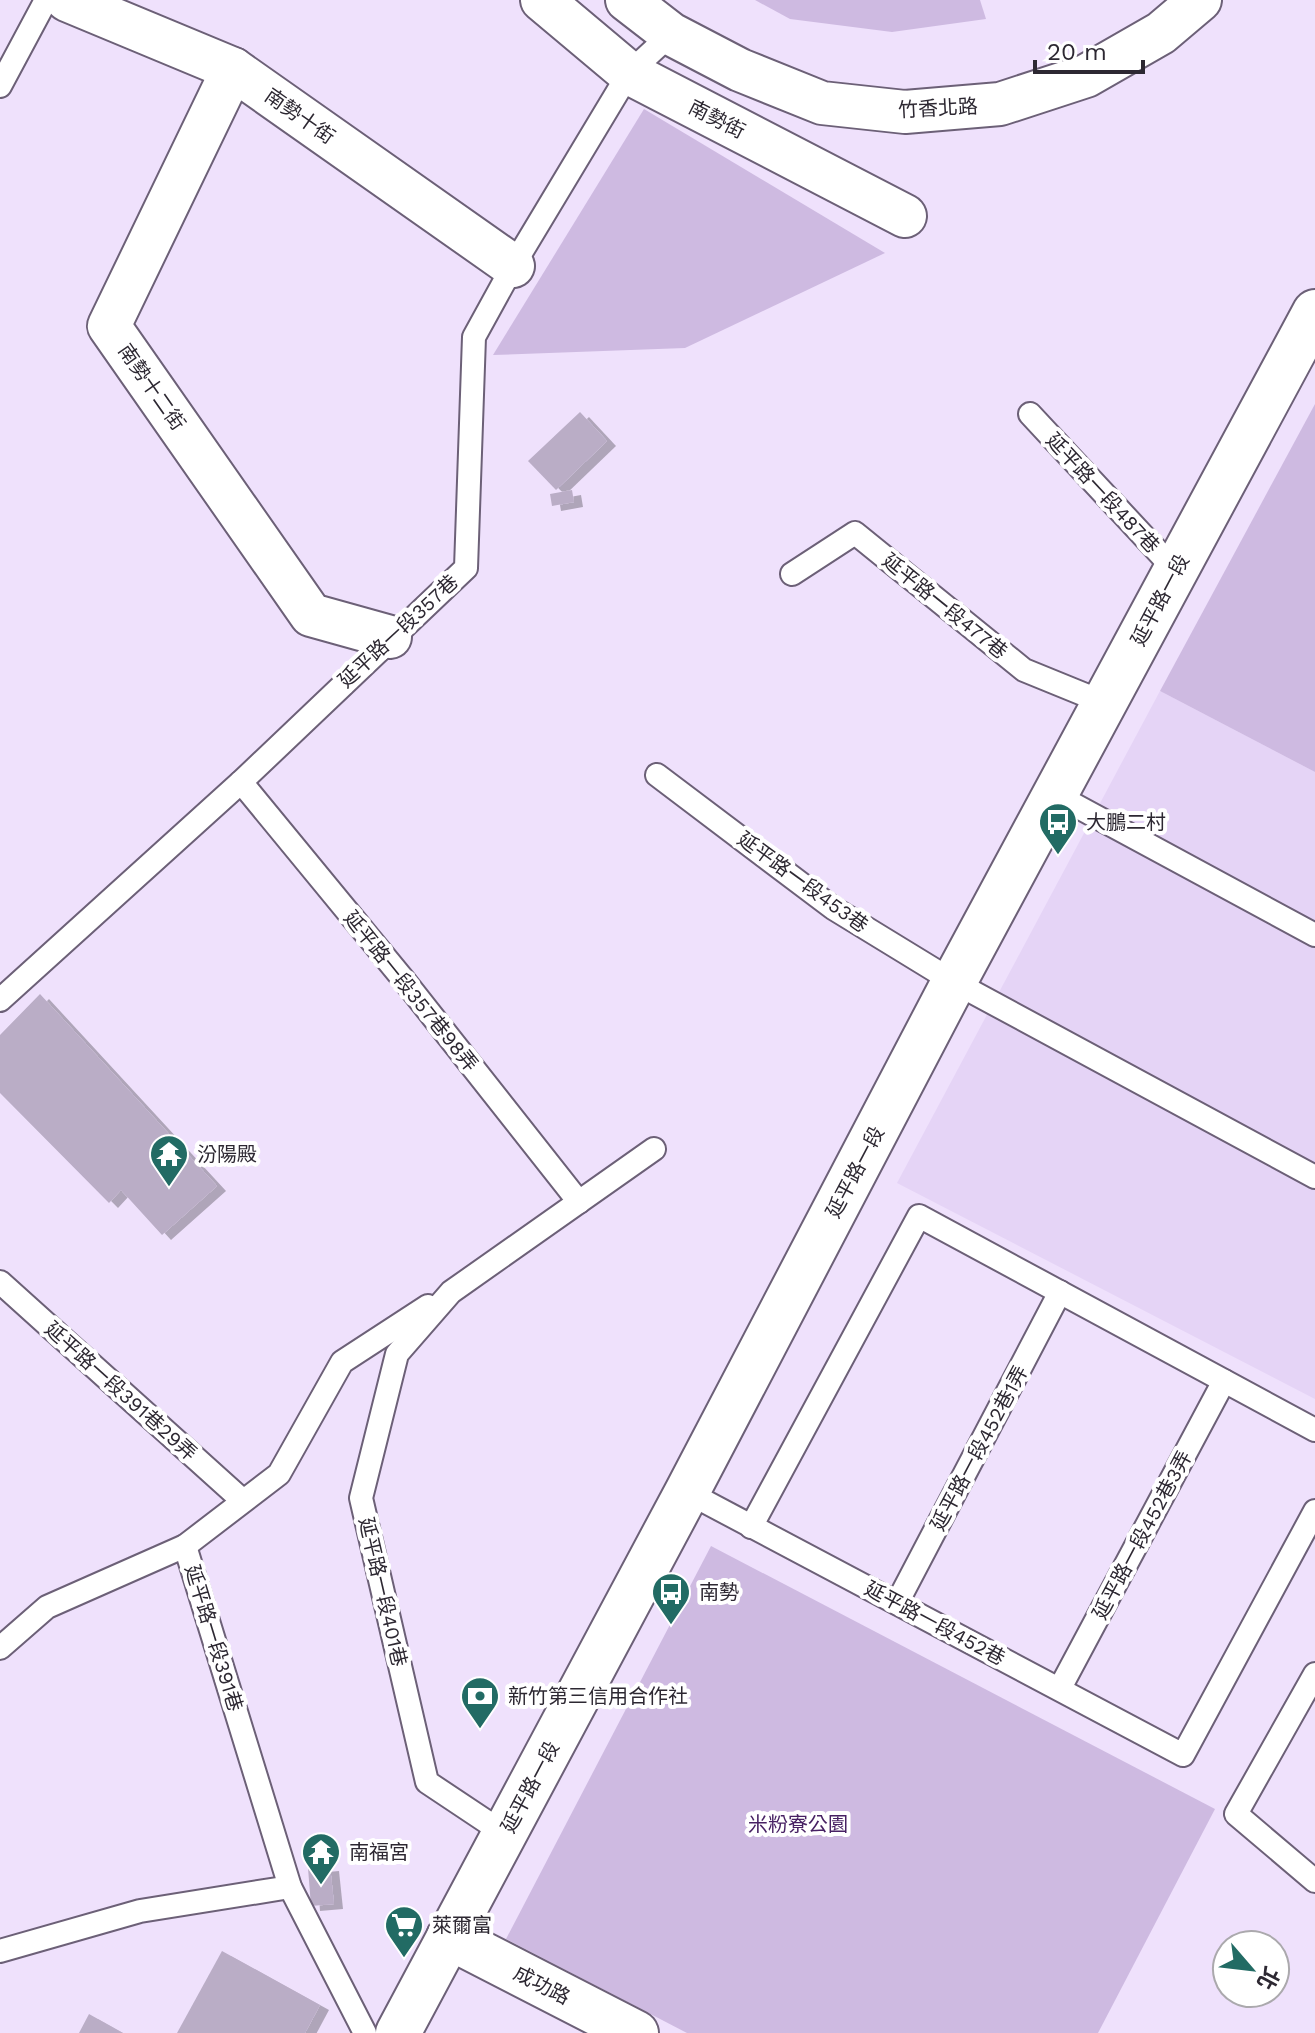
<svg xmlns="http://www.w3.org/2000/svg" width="1315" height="2033" viewBox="0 0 1315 2033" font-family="'Work Sans','Noto Sans TC',sans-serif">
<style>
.built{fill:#e5d4f6}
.green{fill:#cebae1}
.building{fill:#baadc6;filter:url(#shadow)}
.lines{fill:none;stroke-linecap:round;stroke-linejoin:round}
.service-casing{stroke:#6c6077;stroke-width:26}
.minor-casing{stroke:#6c6077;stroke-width:46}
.tertiary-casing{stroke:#6c6077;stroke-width:48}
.service{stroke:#fff;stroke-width:22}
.minor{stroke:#fff;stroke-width:42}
.tertiary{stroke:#fff;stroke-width:44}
.labels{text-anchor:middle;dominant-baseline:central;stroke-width:8;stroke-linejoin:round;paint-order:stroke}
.street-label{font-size:20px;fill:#2d2832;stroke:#fff}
.poi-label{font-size:20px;fill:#2d2832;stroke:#fff;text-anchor:start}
.park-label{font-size:20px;fill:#472163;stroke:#fff}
</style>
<defs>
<filter id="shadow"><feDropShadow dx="9" dy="5" stdDeviation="0" flood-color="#0004"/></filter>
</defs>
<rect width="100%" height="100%" fill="#efe1fc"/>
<!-- built -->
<path class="built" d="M1160 691 1315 772V1399L897 1183Z"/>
<!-- green -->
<g class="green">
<path d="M755 0H980L986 19 892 32 790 19Z"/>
<path d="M644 109 885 253 685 348 493 355Z"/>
<path d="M1315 404V772L1160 691Z"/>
<path d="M711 1546 1215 1809 1098 2033H687L506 1939Z"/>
</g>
<!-- building -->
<g class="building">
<path d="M580 412 607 441 556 490 528 461Z"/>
<path d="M572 490 574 502 552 506 550 494Z"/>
<path d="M40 994 217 1186 162 1235 121 1190 109 1203 0 1093V1035Z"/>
<path d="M330 1866 334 1904 311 1906 308 1868Z"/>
<path d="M222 1951 320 2005 305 2033H177Z"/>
<path d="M89 2014 123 2033H79Z"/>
</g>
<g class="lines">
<defs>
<g id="service">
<path d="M0 86 46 0"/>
<path d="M1030 414 1176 571"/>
<path d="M792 574 855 533 1024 670 1105 703"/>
<path d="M657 775 833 908 954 982 1315 1177"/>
<path d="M241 782 403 979 579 1202"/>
<path d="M1056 795 1315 935"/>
<path d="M0 1000 241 782 466 568 474 337 513 266 629 73 671 34"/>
<path d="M0 1282 242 1500"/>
<path d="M687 1492 1183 1755 1315 1511"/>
<path d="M751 1527 919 1216 1315 1430"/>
<path d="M185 1546 290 1887 365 2033"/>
<path d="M897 1603 1060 1292"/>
<path d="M0 1648 47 1607 185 1546 279 1474 342 1362 428 1306"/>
<path d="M1315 1674 1236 1814 1315 1881"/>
<path d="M1060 1688 1224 1381"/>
<path d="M505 1834 427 1782 361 1498 397 1354 451 1292 654 1149"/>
<path d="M0 1951 140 1911 290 1887"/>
</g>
<g id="minor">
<path d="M67 0 233 69 513 266"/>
<path d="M542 0 629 73 905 216"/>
<path d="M627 0 671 34 740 70 822 103 905 112 1000 104 1086 76 1161 33 1200 0"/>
<path d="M233 69 109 326 311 615 390 637"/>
</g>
<g id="tertiary">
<path d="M449 1937 636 2033"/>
<path d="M398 2033 687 1492 954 982 1315 312"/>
</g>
</defs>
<!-- service casing -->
<use href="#service" class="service-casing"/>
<!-- minor casing -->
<use href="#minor" class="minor-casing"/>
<!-- tertiary casing -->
<use href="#tertiary" class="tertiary-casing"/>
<!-- service -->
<use href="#service" class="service"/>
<!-- minor -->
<use href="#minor" class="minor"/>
<!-- tertiary -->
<use href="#tertiary" class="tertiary"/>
</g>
<!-- icons -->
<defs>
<symbol id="bus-pin" viewBox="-11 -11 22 30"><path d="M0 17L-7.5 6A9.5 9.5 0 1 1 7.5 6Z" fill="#226b64" stroke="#fff"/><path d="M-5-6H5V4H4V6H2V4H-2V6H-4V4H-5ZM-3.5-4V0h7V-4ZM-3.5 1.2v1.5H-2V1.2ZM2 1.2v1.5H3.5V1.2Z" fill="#fff"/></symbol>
<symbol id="temple-pin" viewBox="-11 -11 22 30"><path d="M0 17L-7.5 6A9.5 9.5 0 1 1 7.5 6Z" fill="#226b64" stroke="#fff"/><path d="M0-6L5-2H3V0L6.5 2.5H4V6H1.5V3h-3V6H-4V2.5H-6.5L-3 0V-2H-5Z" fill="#fff"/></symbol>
<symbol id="bank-pin" viewBox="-11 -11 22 30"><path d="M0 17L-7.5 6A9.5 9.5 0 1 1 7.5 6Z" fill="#226b64" stroke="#fff"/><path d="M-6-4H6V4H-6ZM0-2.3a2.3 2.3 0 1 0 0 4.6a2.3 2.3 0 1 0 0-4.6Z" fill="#fff"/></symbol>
<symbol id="supermarket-pin" viewBox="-11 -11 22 30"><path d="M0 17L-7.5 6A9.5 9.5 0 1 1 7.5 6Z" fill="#226b64" stroke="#fff"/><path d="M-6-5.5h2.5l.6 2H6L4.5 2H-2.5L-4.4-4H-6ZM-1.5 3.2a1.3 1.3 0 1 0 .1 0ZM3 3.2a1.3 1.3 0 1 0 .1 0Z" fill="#fff"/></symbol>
</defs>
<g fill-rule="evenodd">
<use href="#bus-pin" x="1036" y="800" width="44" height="60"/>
<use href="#temple-pin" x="147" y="1132" width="44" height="60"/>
<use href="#bus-pin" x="649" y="1570" width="44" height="60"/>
<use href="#bank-pin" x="458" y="1674" width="44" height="60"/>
<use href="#temple-pin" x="299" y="1830" width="44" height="60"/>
<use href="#supermarket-pin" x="382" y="1903" width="44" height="60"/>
</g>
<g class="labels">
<!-- street labels -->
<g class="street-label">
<text transform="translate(938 108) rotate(-3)">竹香北路</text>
<text transform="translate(300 116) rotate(35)">南勢十街</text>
<text transform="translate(717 119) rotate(27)">南勢街</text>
<text transform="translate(152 387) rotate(55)">南勢十二街</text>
<text transform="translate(1103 493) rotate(47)">延平路一段487巷</text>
<text transform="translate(1160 600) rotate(-62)">延平路一段</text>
<text transform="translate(945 606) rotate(39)">延平路一段477巷</text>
<text transform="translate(398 631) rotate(-43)">延平路一段357巷</text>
<text transform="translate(803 882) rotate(36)">延平路一段453巷</text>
<text transform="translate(411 991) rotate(51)">延平路一段357巷98弄</text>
<text transform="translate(855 1172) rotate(-62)">延平路一段</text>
<text transform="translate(121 1391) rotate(42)">延平路一段391巷29弄</text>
<text transform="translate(979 1448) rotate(-62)">延平路一段452巷1弄</text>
<text transform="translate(1142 1535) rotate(-62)">延平路一段452巷3弄</text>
<text transform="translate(383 1592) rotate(77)">延平路一段401巷</text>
<text transform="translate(935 1623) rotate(28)">延平路一段452巷</text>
<text transform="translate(214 1638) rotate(73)">延平路一段391巷</text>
<text transform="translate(530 1787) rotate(-62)">延平路一段</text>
<text transform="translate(542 1985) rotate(27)">成功路</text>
</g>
<!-- poi labels -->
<g class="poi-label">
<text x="1086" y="822">大鵬二村</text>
<text x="197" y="1154">汾陽殿</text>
<text x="699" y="1592">南勢</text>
<text x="508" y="1696">新竹第三信用合作社</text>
<text x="349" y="1852">南福宮</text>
<text x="432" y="1925">萊爾富</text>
</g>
<!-- park labels -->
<g class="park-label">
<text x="798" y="1824">米粉寮公園</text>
</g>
</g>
<!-- north arrow -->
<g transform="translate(1251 1969) rotate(118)"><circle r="38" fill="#ffffff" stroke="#aba9ad" stroke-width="2"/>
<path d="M0-6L14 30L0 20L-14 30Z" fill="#226b64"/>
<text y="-12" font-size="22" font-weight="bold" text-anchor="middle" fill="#2d2832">北</text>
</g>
<!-- scale -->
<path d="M1035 60v12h108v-12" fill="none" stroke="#2d2832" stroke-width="4"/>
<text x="1047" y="60" font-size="24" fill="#2d2832" stroke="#ffffff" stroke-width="6" paint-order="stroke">20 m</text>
</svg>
